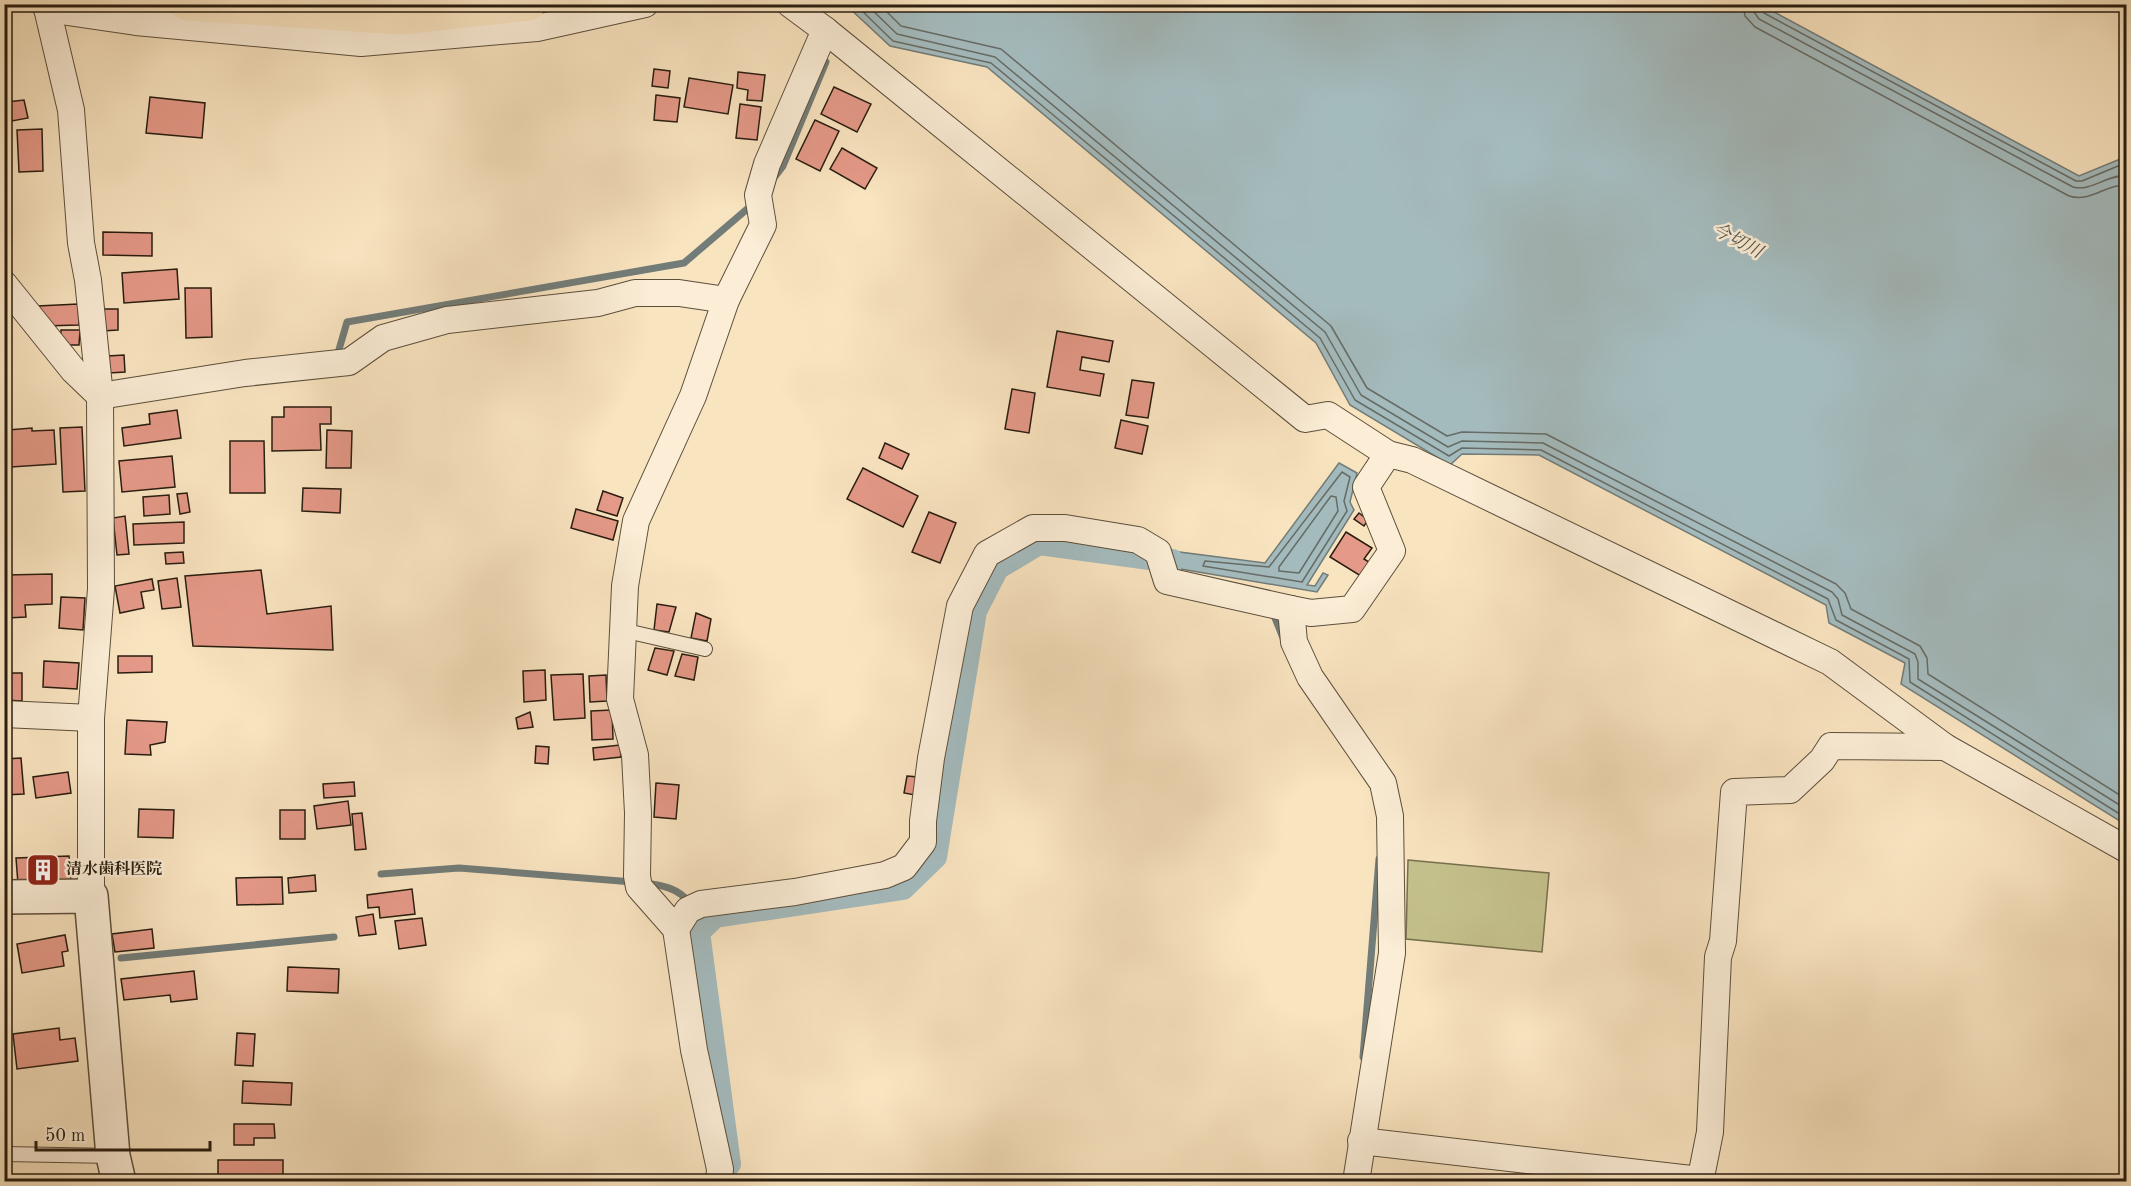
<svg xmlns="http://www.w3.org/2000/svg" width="2131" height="1186" viewBox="0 0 2131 1186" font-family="'Old Standard TT','Noto Serif JP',serif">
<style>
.green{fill:#c5c28d;stroke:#76704e;stroke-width:1.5}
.water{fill:#a4bbbe;stroke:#727c78;stroke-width:1.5}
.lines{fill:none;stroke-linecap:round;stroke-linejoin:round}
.shore{stroke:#666c66;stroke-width:1.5}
.stream{stroke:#727c78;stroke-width:7}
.canal{stroke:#a4bbbe;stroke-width:24}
.building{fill:#e59988;stroke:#281d0f;stroke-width:1.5}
.service-casing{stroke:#5c4f3b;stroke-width:16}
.minor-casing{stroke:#5c4f3b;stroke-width:28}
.tertiary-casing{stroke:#5c4f3b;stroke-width:36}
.primary-casing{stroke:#281d0f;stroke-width:36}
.service{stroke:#fbedd6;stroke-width:14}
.minor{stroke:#fbedd6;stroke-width:26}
.tertiary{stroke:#fbedd6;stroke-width:33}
.primary{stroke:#f9e4c0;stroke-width:33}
.labels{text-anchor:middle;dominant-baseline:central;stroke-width:5;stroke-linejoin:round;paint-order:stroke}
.poi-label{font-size:16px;font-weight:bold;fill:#281d0f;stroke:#fbedd6;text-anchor:start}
.water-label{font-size:18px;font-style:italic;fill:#53544c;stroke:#fbedd6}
</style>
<rect width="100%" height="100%" fill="#f9e4c0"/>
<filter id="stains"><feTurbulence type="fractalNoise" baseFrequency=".00333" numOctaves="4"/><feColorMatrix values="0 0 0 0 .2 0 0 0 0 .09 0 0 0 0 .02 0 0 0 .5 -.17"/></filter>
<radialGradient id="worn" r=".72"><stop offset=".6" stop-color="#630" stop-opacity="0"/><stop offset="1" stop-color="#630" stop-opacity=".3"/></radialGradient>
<!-- green -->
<path class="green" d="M1408 860 1549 873 1542 952 1406 939Z"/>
<!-- water -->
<g class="water">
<path d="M846 5H1761L2079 176 2120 159 2126 163V825L1901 684 1905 663 1829 623 1826 605 1539 455 1462 454 1450 465 1350 405 1316 343 987 67 890 46Z"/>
<path d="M1339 463 1357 473 1350 502 1354 510 1307 585 1315 586 1323 573 1328 575 1317 592 1175 568 1171 551 1265 563Z"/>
</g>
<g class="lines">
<!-- shore -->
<g class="shore">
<path d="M855 4 893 41 991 63 1320 338 1355 400 1449 456 1462 448 1541 450 1828 599 1836 620 1909 659 1910 682 2126 818"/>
<path d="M866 4 897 34 995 57 1325 332 1361 395 1448 447 1462 441 1543 443 1832 592 1838 599 1842 615 1915 654 1918 662V679L2126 809"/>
<path d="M879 4 901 26 1001 49 1331 326 1367 388 1447 436 1462 432 1546 434 1836 584 1845 593 1851 609 1920 646 1927 658 1928 674 2126 799"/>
<path d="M1743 4 1745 16 1755 27 2069 196C2090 203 2106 184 2126 185"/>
<path d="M1752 4 1754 12 1759 19 2073 187C2091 192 2108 174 2126 176"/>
<path d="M1760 4 1764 13 2076 181H2082L2118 166 2126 168"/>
<path d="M1342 472 1350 477 1344 501 1347 511 1302 582 1203 566 1205 561 1269 567Z"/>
<path d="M1331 496 1336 497 1338 511 1299 573 1279 571V567Z"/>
</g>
<!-- stream -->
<g class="stream">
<path d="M773 179 783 166 826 62"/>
<path d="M338 353 347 322 684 263 753 204"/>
<path d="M1275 618 1283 638"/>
<path d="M381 874 459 868 633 882"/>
<path d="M644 883C662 885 678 888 690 903"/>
<path d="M697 911 707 923"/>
<path d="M121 958 334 937"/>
<path d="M1363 1057 1379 859"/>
</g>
<!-- canal -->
<path class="canal" d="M729 1164 698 932 715 916 903 888 935 857 975 611 997 568 1039 543 1172 561"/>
</g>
<!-- building -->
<g class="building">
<path d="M654 69 670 71 668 88 652 86Z"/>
<path d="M738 72 765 75 762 101 747 100 748 90 737 88Z"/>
<path d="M689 78 733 85 728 114 684 107Z"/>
<path d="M834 87 871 104 857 132 821 114Z"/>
<path d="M656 95 680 98 677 122 654 120Z"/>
<path d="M150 97 205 103 202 138 146 133Z"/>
<path d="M24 100 28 118 12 121 7 102Z"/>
<path d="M740 104 761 107 757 140 736 138Z"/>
<path d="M815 120 839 131 820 171 796 159Z"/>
<path d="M42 129 43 171 19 172 17 130Z"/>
<path d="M842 148 877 168 865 189 830 169Z"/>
<path d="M9 171 11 190 4 191V172Z"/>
<path d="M103 232 152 233V256L103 255Z"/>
<path d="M177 269 179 299 124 303 122 273Z"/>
<path d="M185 288H211L212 337 186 338Z"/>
<path d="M78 304 79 325 43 326 38 306Z"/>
<path d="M102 309H118V330L102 331Z"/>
<path d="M61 330H80L79 345H60Z"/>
<path d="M1057 331 1113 341 1109 362 1082 357 1080 370 1104 374 1100 396 1047 387Z"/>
<path d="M124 355 125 372 109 373 108 356Z"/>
<path d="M1132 380 1154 383 1148 418 1126 415Z"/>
<path d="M1012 389 1035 393 1029 433 1005 429Z"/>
<path d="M284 407H331V424H320L321 450 272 451V417H284Z"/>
<path d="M177 410 181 438 124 446 122 428 150 424 149 414Z"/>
<path d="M1121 420 1148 426 1142 454 1115 448Z"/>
<path d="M82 427 85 491 63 492 60 428Z"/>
<path d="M32 428V431L54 430 56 464 11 467 8 430Z"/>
<path d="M327 430 352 431 351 468H326Z"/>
<path d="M230 441H264L265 493H230Z"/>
<path d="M885 443 909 454 902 469 879 458Z"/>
<path d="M172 456 175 487 122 492 119 461Z"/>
<path d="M863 468 918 496 903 527 847 499Z"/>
<path d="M303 488 341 489 340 513 302 511Z"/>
<path d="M603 491 623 498 617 516 597 510Z"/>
<path d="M187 493 190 512 180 514 177 494Z"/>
<path d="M169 495 170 514 144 516 143 497Z"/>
<path d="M576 509 618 521 613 540 571 528Z"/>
<path d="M929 512 956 523 940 563 912 552Z"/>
<path d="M1359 513 1368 520 1364 526 1354 519Z"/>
<path d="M125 516 129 554 117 555 113 518Z"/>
<path d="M184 522V543L134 545 133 524Z"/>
<path d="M1346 532 1372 548 1364 559 1372 564 1364 578 1330 557Z"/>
<path d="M183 552 184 563 166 564 165 553Z"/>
<path d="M261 570 267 614 331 606 333 650 193 646 185 576Z"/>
<path d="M52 574V604L25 605 26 617 7 618 6 575Z"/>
<path d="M177 578 181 607 162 609 158 581Z"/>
<path d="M152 579 154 590 141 592 144 608 120 613 115 586Z"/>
<path d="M61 597 85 598 83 630 59 628Z"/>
<path d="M657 604 676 607 669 632 654 630Z"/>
<path d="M696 613 711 619 707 641 691 638Z"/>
<path d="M655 648 674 651 667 675 648 670Z"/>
<path d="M682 654 698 657 694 680 675 676Z"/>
<path d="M118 656H152V672L118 673Z"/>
<path d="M44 661 79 663 77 689 43 687Z"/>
<path d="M545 670 546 700 524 702 523 671Z"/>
<path d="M4 673H22V701L4 700Z"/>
<path d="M583 674 585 718 554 720 551 675Z"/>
<path d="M606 675 607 701 590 702 589 676Z"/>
<path d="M612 710 613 739 592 740 591 711Z"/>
<path d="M530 712 533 727 518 729 516 718Z"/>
<path d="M127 720 167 722 165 742 150 745 151 755 125 754Z"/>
<path d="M620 745 621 757 594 760 593 748Z"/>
<path d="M536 746 549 747 548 764 535 763Z"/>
<path d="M21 758 24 794 4 795V759Z"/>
<path d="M68 772 71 793 36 798 33 777Z"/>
<path d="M907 776 918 777 915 795 904 793Z"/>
<path d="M354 782 355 796 324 798 323 784Z"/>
<path d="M656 783 679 785 676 819 654 817Z"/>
<path d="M348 801 351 825 317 829 314 806Z"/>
<path d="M139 809 174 810 173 838 138 837Z"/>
<rect x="280" y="810" width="25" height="29"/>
<path d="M362 813 366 849 355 850 352 814Z"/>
<path d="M69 856 71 882 18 884 16 858Z"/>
<path d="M315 875 316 891 289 893 288 878Z"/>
<path d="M282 877 283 904 237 905 236 878Z"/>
<path d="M412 889 415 914 380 918 379 907 368 908 367 895Z"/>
<path d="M373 914 376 934 359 936 356 917Z"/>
<path d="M422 918 426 945 399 949 395 921Z"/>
<path d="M152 929 154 948 115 952 112 934Z"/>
<path d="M65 935 68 951 62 952 64 966 22 973 17 944Z"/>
<path d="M4 963 9 993 4 994Z"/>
<path d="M288 967 339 969 338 993 287 991Z"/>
<path d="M194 971 197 999 171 1002 170 995 124 1000 121 979Z"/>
<path d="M59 1028 60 1040 75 1038 78 1061 17 1069 13 1034Z"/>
<path d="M237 1033 255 1034 253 1066 235 1065Z"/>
<path d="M4 1035H8L10 1047 4 1048Z"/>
<path d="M243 1081 292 1083 291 1105 242 1103Z"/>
<path d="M234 1124H274L275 1138H254V1145H234Z"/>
<rect x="218" y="1160" width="65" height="22"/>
</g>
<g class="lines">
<defs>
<g id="service">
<path d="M622 630 705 649"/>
<path d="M4 1154 113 1156"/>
</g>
<g id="minor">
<path d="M46 4 71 110 81 243 88 280 100 396 101 589 91 718V896"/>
<path d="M790 4 825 30 1305 419 1328 415 1388 454 1412 460 1830 662 1945 747 2126 849"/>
<path d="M47 9 136 22 361 43 537 28 645 4"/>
<path d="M4 284 74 371 100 396 245 373 349 362 383 338 447 320 598 303 635 293H679L726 300"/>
<path d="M1291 609 1311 613 1352 609 1392 551 1366 487 1388 454"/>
<path d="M4 714 91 718"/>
<path d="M676 929 688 910 701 904 795 892 885 875 904 867 923 842V821L931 758 960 606 987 554 1033 528H1065L1138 540 1158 552 1167 581 1291 609 1294 642 1310 677 1383 783 1390 816 1392 953 1356 1182"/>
<path d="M1361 1141 1700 1180"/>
<path d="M719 1182 720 1169 694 1050 676 929 639 887 637 876 638 813 635 755 620 699 625 586 636 521 693 396 726 300 763 225 758 195 767 164 825 30"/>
<path d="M1700 1182 1710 1132 1718 957 1723 941 1734 792 1790 790 1822 760 1831 746 1945 747"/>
</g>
<path id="tertiary" d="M4 897 91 896 113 1156 119 1182"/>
<path id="primary" d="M187 4 400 18 529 4"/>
</defs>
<!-- service casing -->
<use href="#service" class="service-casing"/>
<!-- minor casing -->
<use href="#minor" class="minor-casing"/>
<!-- tertiary casing -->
<use href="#tertiary" class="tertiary-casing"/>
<!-- primary casing -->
<use href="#primary" class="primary-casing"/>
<!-- service -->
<use href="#service" class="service"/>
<!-- minor -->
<use href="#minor" class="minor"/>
<!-- tertiary -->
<use href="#tertiary" class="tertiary"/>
<!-- primary -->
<use href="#primary" class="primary"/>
</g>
<!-- icons -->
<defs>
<symbol id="building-square" viewBox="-11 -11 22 22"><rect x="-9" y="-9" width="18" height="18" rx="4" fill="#8f2418" stroke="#fbedd6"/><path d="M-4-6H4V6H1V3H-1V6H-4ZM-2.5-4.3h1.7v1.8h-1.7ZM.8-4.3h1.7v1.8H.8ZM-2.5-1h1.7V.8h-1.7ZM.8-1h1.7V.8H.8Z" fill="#fff"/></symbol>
</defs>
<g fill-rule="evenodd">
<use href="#building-square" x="24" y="851" width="38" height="38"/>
</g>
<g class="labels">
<!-- poi labels -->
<g class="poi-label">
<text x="66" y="870">清水歯科医院</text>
</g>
<!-- water labels -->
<g class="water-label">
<text transform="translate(1737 241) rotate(28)">今切川</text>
</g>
</g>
<!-- margin -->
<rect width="2131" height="1186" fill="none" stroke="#f9e4c0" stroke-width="24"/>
<rect x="6" y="6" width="2119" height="1174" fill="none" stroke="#281d0f" stroke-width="3"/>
<rect x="12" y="12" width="2107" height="1162" fill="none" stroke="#281d0f" stroke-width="1.5"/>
<!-- scale -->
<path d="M36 1141v9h174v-9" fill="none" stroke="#281d0f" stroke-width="3"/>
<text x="45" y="1141" font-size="18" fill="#281d0f" stroke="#fbedd6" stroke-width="4.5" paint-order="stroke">50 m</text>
<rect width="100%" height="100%" filter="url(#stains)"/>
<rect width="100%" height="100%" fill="url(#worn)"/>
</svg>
